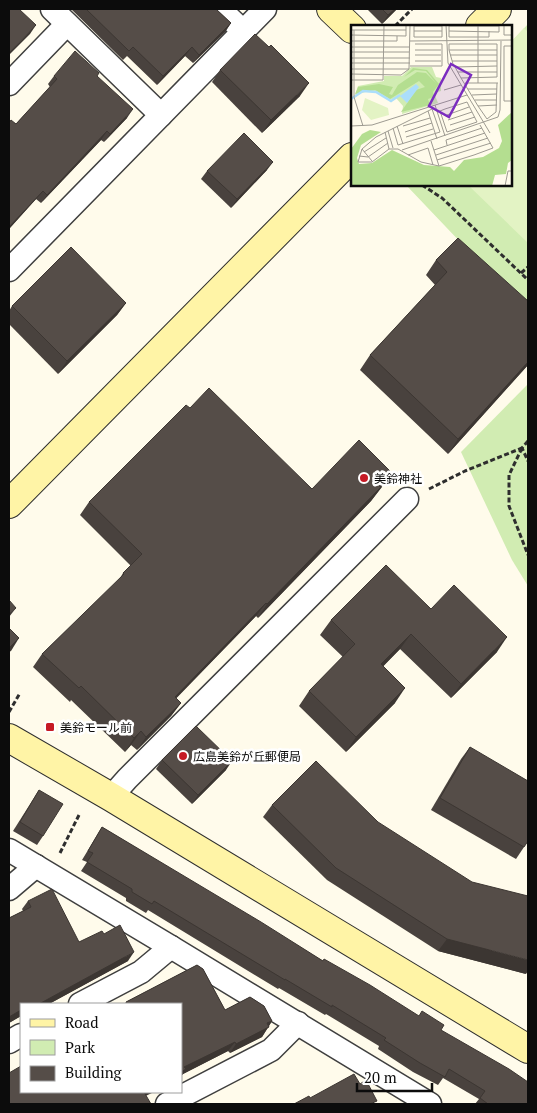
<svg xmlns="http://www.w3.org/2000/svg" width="537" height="1113" viewBox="0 0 537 1113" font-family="'PT Serif','Noto Sans JP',serif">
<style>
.green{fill:#d1ecb2}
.pitch{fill:#e3f3c4}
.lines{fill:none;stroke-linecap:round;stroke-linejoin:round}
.street-casing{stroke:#3f3f3f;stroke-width:25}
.secondary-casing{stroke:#2e2e2e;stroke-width:30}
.path{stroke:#2e2e2e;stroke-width:3;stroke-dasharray:5 2.5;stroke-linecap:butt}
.street{stroke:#fff;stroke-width:22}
.secondary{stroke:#fff4a6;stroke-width:28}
.wall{fill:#49423e}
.shaded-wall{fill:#3c3632}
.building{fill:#554d48;stroke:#3c3632}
.poi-dot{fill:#c61a25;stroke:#fff;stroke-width:2}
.labels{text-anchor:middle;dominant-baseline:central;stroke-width:5;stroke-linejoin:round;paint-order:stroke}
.poi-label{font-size:12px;fill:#0c0c0c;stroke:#fff;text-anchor:start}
.inset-river{fill:none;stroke:#abdefb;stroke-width:2.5}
.inset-road{fill:none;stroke:#9e9b92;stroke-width:1}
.view{fill:#7b2cbf;fill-opacity:0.15;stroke:#7b2cbf;stroke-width:2.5}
.inset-edge{fill:none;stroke:#0c0c0c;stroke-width:2.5}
</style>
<rect width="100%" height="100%" fill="#fffbeb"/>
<!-- green -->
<g class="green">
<path d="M528 24V305L465 247 406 185H511V42Z"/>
<path d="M528 384V586L512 560 461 452Z"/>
</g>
<!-- pitch -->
<path class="pitch" d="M524 28 528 32V243L468 185H511V42Z"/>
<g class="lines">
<defs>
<g id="street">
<path d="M52 9 161 115"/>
<path d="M220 9 243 31"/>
<path d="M9 84 67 24"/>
<path d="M9 270 265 9"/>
<path d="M111 797 127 779 407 499"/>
<path d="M9 850 171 947 430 1104"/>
<path d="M9 889 36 866"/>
<path d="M80 1004 141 972 171 947"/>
<path d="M9 1042 21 1035"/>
<path d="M167 1104 271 1050 298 1023"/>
</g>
<g id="secondary">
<path d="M331 9 352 29"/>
<path d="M480 26 497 9"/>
<path d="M9 504 352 157"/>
<path d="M9 738 111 797 528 1049"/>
</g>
</defs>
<!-- street casing -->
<use href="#street" class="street-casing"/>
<!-- secondary casing -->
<use href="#secondary" class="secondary-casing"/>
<!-- path -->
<g class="path">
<path d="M395 26 412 9"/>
<path d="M422 185 442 198 528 280"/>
<path d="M521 273 528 267"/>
<path d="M528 441 522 448 528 461"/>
<path d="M522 448 509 475V506L528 555"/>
<path d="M429 489 465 471 522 448"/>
<path d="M9 712 20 693"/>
<path d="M60 853 80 813"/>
</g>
<!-- street -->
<use href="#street" class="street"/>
<!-- secondary -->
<use href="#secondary" class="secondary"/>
</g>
<!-- wall -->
<g class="wall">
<path d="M71 9H216L231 23 225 32 193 63 185 56 157 85 127 56 123 60Z"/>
<path d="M367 9H397L382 24Z"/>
<path d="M220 70 300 96 262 133 212 82Z"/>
<path d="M54 76H97L127 118 104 142 101 140 41 203 36 199 9 229V123L16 124 50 87 48 84Z"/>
<path d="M267 170 231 208 201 179 207 171Z"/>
<path d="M458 238 528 365 448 454 360 370 370 355 435 285 426 275 436 260Z"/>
<path d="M126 303 117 315 58 374 9 324V311L12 306Z"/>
<path d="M190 408 312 489 382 487 371 501 258 618 256 616 176 698 181 703 171 716 137 750 131 745 125 752 71 700 70 702 33 667 42 654 119 580 123 573 131 566 80 515 89 502Z"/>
<path d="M431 609 497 652 451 698 400 649 383 666 395 703 346 752 299 706 309 691 343 657 320 635 331 620Z"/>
<path d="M470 747 524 847 516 859 431 810 461 759Z"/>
<path d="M162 760 226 770 192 804 156 769Z"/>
<path d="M39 790 43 836 37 845 13 831Z"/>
<path d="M272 805 526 974 438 951 327 880 263 817Z"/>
<path d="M102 827 323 961 441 1030 528 1104H475L479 1099 443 1078 438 1085 413 1072 378 1049 379 1046 326 1014 325 1015 279 988 278 989 148 910 146 913 126 901V898L81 871 87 862 82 860Z"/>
<path d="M28 901 79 942 104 934 128 961 49 1004H21V1016L9 1023V918L23 911 22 909Z"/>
<path d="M197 965 203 969 225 1010 250 997 264 1006 272 1021 262 1037 230 1053 228 1051 183 1074 181 1076V1004H125L126 1002Z"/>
</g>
<!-- shaded-wall -->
<g class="shaded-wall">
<path d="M395 9H397L382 24 388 15Z"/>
<path d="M231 23 225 32 193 63 199 55Z"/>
<path d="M36 25 30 34 9 55V53Z"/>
<path d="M192 47 185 56 157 85 163 76Z"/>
<path d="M309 83 300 96 262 133 271 120Z"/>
<path d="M133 109 127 118 104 142 110 134Z"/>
<path d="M107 131 101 140 41 203 47 195Z"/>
<path d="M273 162 267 170 231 208 237 199Z"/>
<path d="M43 191 36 199 9 229V227Z"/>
<path d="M126 303 117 315 58 374 67 361Z"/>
<path d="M528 362V365L448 454 458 439Z"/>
<path d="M392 473 371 501 258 618 267 604Z"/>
<path d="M266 603 256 616 165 710 175 697Z"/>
<path d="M16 608 9 617V614Z"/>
<path d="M411 634 400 649 371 679 381 664Z"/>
<path d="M507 637 497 652 451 698 461 684Z"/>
<path d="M19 638 11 651 9 652V648Z"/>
<path d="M405 688 395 703 346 752 356 737Z"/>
<path d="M181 703 171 716 137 750 146 737Z"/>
<path d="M141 731 131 745 125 752 134 738Z"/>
<path d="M232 761 226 770 192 804 198 795Z"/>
<path d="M447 939 528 960V971L526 974 438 951Z"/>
<path d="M134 952 128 961 49 1004H39Z"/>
<path d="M21 1010V1016L9 1023V1017Z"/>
<path d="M272 1021 262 1037 230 1053 236 1044Z"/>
<path d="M235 1042 228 1051 183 1074 181 1076V1071L184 1067Z"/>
<path d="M143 1092H154L137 1100Z"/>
</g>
<!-- building -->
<g class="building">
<path d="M9 9H19L36 25 9 53Z"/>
<path d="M86 9H216L231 23 199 55 192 47 163 76 133 47 129 51Z"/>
<path d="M382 9H395L388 15Z"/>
<path d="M255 34 269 47 271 45 309 83 271 120 220 70Z"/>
<path d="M75 51 99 73 97 76 133 109 110 134 107 131 47 195 43 191 9 227V123L11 120 16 124 57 79 54 76Z"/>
<path d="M244 133 273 162 237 199 207 171Z"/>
<path d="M458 238 528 301V362L458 439 370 355 447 272 436 260Z"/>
<path d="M71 247 126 303 67 361 12 306Z"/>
<path d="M209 388 312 489 359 440 392 473 379 486 381 487 267 604 266 603 175 697 181 703 146 737 141 731 134 738 81 686 79 688 42 654 124 574 123 573 142 554 89 502 186 405 190 408Z"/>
<path d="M386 565 431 609 454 585 507 637 461 684 411 634 381 664 405 688 356 737 309 691 355 644 331 620Z"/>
<path d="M9 600 16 608 9 614Z"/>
<path d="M9 628 19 638 9 648Z"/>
<path d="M196 726 232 761 198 795 162 760Z"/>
<path d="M470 747 528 781V841L524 847 440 798Z"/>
<path d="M316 761 378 822 472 882 528 896V960L447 939 336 868 272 805Z"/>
<path d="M39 790 63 804 43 836 20 822Z"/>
<path d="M102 827 261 922 323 961 324 959 370 985 419 1016 422 1011 444 1025 441 1030 509 1069 528 1082V1104H488L480 1098 485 1091 449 1069 445 1077 420 1063 384 1040 386 1038 332 1005V1007L285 979V980L154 901 152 904 132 892V889L87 862 93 853 88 851Z"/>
<path d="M52 889 79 942 102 931 104 934 120 925 134 952 39 1004H21V1010L9 1017V918L31 907 28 901Z"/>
<path d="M197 965 203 969 225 1010 250 997 264 1006 272 1021 267 1023 269 1027 236 1044 235 1042 184 1067 186 1069 181 1072V1004H127L126 1002Z"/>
<path d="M21 1066V1092H144L151 1104H9V1073Z"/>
<path d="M354 1074 360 1084 366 1080 377 1101 370 1104H294L309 1096 310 1098Z"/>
</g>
<!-- markers -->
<g class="poi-dot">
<circle cx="364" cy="478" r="5"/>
<rect x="45" y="722" width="10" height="10" rx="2.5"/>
<circle cx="183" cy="756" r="5"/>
</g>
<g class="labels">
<!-- poi labels -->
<g class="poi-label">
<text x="374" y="478">美鈴神社</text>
<text x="60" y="727">美鈴モール前</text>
<text x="193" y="756">広島美鈴が丘郵便局</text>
</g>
</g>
<!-- overview -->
<g transform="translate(351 25)">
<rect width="161" height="161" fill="#fffbeb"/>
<path d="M60 42H81L85 52 90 53V66L83 68 87 78 51 89 52 81 45 73 38 75 24 66H12L4 71 7 61 33 56V51H51Z" fill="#d1ecb2"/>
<path d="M62 43 76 45 88 59 82 67 83 72 77 74 79 80 50 87 65 65 74 62 68 56 39 74 24 65 4 69 7 62 28 59 42 62 38 69 41 70 47 60 66 47 75 48 85 58 75 46 64 45 53 52ZM161 87V135L157 138 155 149 144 150 141 161H0V124L11 109 19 105 30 107 10 120 6 133 8 139 21 138 41 125 73 140 99 142 103 146 113 135 132 132 148 123 151 116 147 100Z" fill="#b4de90"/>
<path d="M14 73 37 83 38 90 20 95 11 85Z" fill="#e3f3c4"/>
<path d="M65 59 68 62 56 78 49 71Z" fill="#abdefb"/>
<path class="inset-river" d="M0 74 12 66 25 67 40 76 49 70"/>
<path class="inset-road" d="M63 0V12H91V0M95 0 97 38 139 108M98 0V12H138V6M153 0V10H162M63 1H91M98 1H148M0 5H55M3 5V72L12 101M63 6H91M98 6 148 7V0M0 10 55 11V0M0 16H46V11M59 16 162 15M162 21H153V76H162M0 22H58M64 25H90M98 25H146M0 27H58M64 30H90M99 30H146M0 33H59M64 36H90M101 36H146M0 38H59M59 41H91V19H64M104 42 146 41M0 44H58M107 47H146M0 49 50 50 58 44 59 0M110 53 146 52V19H98V25L102 39 104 42 110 53 127 81 136 94 145 87 146 58M0 55H32L33 0M114 58H147M127 58V0M117 64H146M93 65 110 60M121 70 146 69M124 75H146M84 80 94 111M127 81 146 80M77 86 86 114M86 87 89 86 94 84 116 77 126 97 96 107 89 86M96 90 118 82M97 95 121 87M99 100 124 92M0 101 21 100 116 70M46 101 52 119M52 101 79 93M42 103 47 120 89 107 81 84 25 112 11 124 7 137H21L38 124H47L70 137 88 141 123 130 142 123 129 100M37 106 42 123M34 107 38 124M54 107 81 98M55 112 82 104M80 116 88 141M96 120 95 115 131 103M11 124 21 136M51 125 147 92 149 85 150 16M83 125 134 108M13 127 35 113M57 130 77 123 82 140M85 130 137 113M8 131 17 132 37 118M86 135 140 118M154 161 157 146H162"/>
<path class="view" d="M100 39 120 50 98 92 78 81Z"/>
<rect width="161" height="161" class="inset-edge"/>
</g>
<!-- border -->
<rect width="537" height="1113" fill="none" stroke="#0c0c0c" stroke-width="20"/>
<!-- legend -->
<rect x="20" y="1003" width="162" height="90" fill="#ffffff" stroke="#9e9e9e"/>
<rect x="30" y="1019" width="25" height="8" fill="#fff4a6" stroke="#9e9e9e"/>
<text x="65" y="1028" font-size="15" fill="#0c0c0c">Road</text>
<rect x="30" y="1040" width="25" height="15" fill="#d1ecb2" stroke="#9e9e9e"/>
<text x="65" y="1053" font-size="15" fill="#0c0c0c">Park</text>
<rect x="30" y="1066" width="25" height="15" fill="#554d48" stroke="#9e9e9e"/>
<text x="65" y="1078" font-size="15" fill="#0c0c0c">Building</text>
<!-- scale -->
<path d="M357 1083v8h75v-8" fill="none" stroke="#0c0c0c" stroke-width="2.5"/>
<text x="364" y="1083" font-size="15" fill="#0c0c0c" stroke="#ffffff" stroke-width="4" paint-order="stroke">20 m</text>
</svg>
